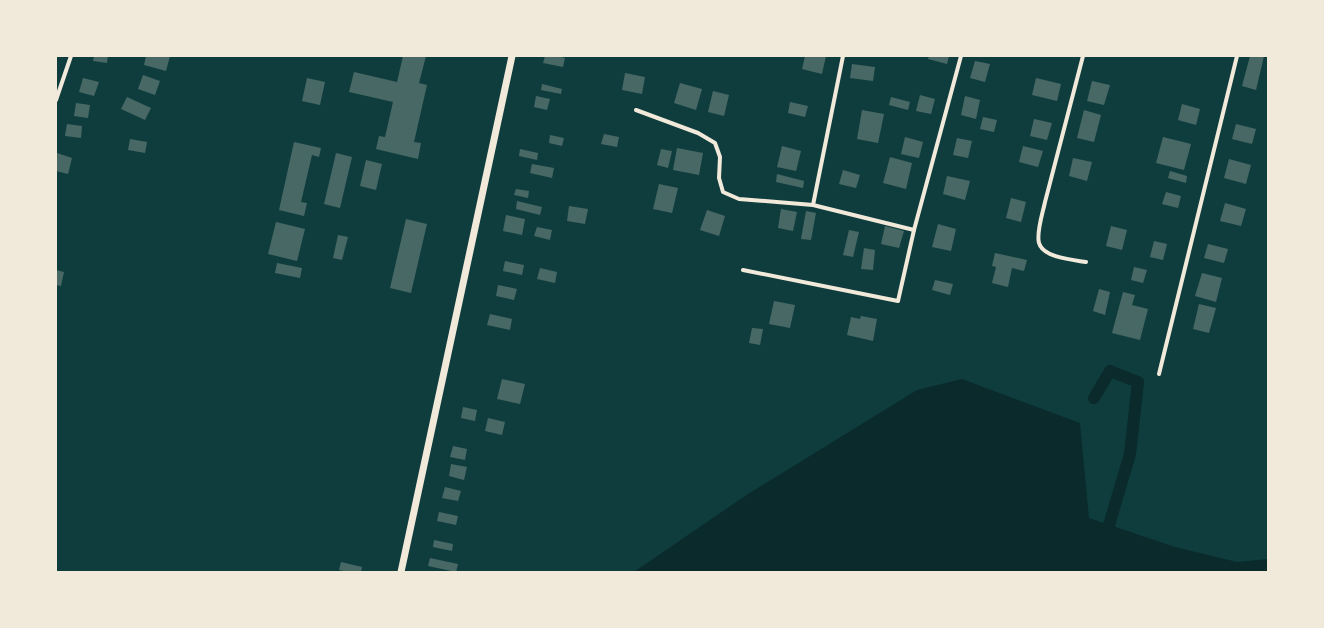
<svg xmlns="http://www.w3.org/2000/svg" width="1324" height="628" viewBox="0 0 1324 628" font-family="'Source Sans 3',sans-serif">
<style>
.water{fill:#0a2a2b}
.lines{fill:none;stroke-linecap:round;stroke-linejoin:round}
.canal{stroke:#0a2a2b;stroke-width:12}
.building{fill:#486865}
.minor{stroke:#f1e9da;stroke-width:4}
.tertiary{stroke:#f1e9da;stroke-width:7}
</style>
<rect width="100%" height="100%" fill="#0f3d3e"/>
<!-- water -->
<path class="water" d="M962 379 1080 423 1089 518 1175 547 1237 562 1268 559V572H634L745 496 917 390Z"/>
<g class="lines">
<!-- canal -->
<path class="canal" d="M1094 398 1110 371 1138 382 1130 454 1109 525"/>
</g>
<!-- building -->
<g class="building">
<path d="M94 56H108L107 63 93 61Z"/>
<path d="M146 56H170L166 71 144 65Z"/>
<path d="M403 56H426L419 83 427 85 414 142 421 143 418 159 376 149 379 136 385 137 393 102 349 92 354 72 397 82Z"/>
<path d="M545 56H557L565 58 563 67 543 63Z"/>
<path d="M805 56H826L822 74 802 69Z"/>
<path d="M929 56H949L947 64 928 59Z"/>
<path d="M1250 56H1264L1256 90 1242 86Z"/>
<path d="M975 61 990 64 985 82 970 78Z"/>
<path d="M852 64 875 67 873 81 850 78Z"/>
<path d="M625 73 645 77 642 94 622 90Z"/>
<path d="M143 75 160 81 155 95 138 89Z"/>
<path d="M83 78 99 82 94 96 79 92Z"/>
<path d="M307 78 325 82 320 105 302 101Z"/>
<path d="M1036 78 1061 84 1057 101 1032 95Z"/>
<path d="M1092 81 1110 85 1104 105 1087 101Z"/>
<path d="M680 83 702 89 696 110 674 103Z"/>
<path d="M542 84 562 89 561 94 541 90Z"/>
<path d="M713 91 729 95 724 116 708 112Z"/>
<path d="M920 95 935 99 931 114 916 111Z"/>
<path d="M536 96 550 99 547 110 534 107Z"/>
<path d="M965 96 980 100 976 119 961 115Z"/>
<path d="M127 97 151 108 145 120 121 109Z"/>
<path d="M891 97 910 102 908 110 889 105Z"/>
<path d="M790 102 808 106 805 117 788 113Z"/>
<path d="M76 103 90 105 88 118 74 116Z"/>
<path d="M1182 104 1200 109 1196 125 1178 120Z"/>
<path d="M862 110 884 114 878 143 857 139Z"/>
<path d="M1084 110 1101 115 1094 142 1077 138Z"/>
<path d="M983 117 997 120 994 132 980 129Z"/>
<path d="M1034 119 1052 123 1047 140 1030 136Z"/>
<path d="M67 124 82 126 81 138 65 136Z"/>
<path d="M1236 124 1256 129 1252 144 1232 139Z"/>
<path d="M604 134 619 137 617 147 601 144Z"/>
<path d="M550 135 564 138 562 146 549 143Z"/>
<path d="M905 137 923 142 919 158 901 154Z"/>
<path d="M1163 137 1191 144 1184 170 1156 163Z"/>
<path d="M957 138 972 141 968 158 953 155Z"/>
<path d="M130 139 147 142 145 153 128 150Z"/>
<path d="M294 142 321 148 319 157 312 155 301 202 307 203 304 216 279 210Z"/>
<path d="M782 146 801 151 796 171 777 167Z"/>
<path d="M1023 146 1043 151 1038 167 1019 162Z"/>
<path d="M677 148 703 153 699 175 673 170Z"/>
<path d="M520 149 538 153 537 160 519 156Z"/>
<path d="M661 149 672 151 668 168 657 165Z"/>
<path d="M57 153 72 158 68 174 56 171Z"/>
<path d="M336 153 352 157 340 208 324 204Z"/>
<path d="M890 157 912 163 906 189 883 183Z"/>
<path d="M1073 158 1092 162 1087 181 1069 176Z"/>
<path d="M1229 159 1251 165 1246 184 1224 178Z"/>
<path d="M366 160 382 164 376 190 360 186Z"/>
<path d="M532 164 554 168 552 178 530 173Z"/>
<path d="M843 170 860 175 856 188 839 184Z"/>
<path d="M1170 171 1187 176 1186 183 1168 178Z"/>
<path d="M777 174 804 181 803 188 776 182Z"/>
<path d="M947 176 970 181 965 200 943 194Z"/>
<path d="M659 184 678 188 672 213 653 209Z"/>
<path d="M516 189 529 191 528 198 514 195Z"/>
<path d="M1166 192 1181 196 1178 208 1162 204Z"/>
<path d="M1011 198 1026 202 1021 222 1006 218Z"/>
<path d="M517 201 542 207 540 215 516 209Z"/>
<path d="M1225 203 1246 209 1241 226 1220 221Z"/>
<path d="M569 206 588 209 585 224 567 221Z"/>
<path d="M781 209 797 212 793 231 778 228Z"/>
<path d="M707 210 725 216 719 236 700 230Z"/>
<path d="M806 211 816 213 811 240 801 239Z"/>
<path d="M506 215 525 219 522 235 503 231Z"/>
<path d="M406 219 427 224 411 293 390 288Z"/>
<path d="M276 222 305 229 297 261 268 254Z"/>
<path d="M938 224 956 229 951 251 932 247Z"/>
<path d="M885 226 904 231 899 248 881 244Z"/>
<path d="M1111 226 1127 230 1122 250 1106 246Z"/>
<path d="M537 227 552 230 550 240 534 236Z"/>
<path d="M849 230 859 232 853 257 843 255Z"/>
<path d="M338 235 348 237 342 260 333 258Z"/>
<path d="M1154 241 1167 244 1163 260 1150 257Z"/>
<path d="M1208 244 1228 249 1224 263 1204 258Z"/>
<path d="M864 248 875 250 873 270 861 269Z"/>
<path d="M995 253 1027 260 1024 271 1012 268 1008 287 992 283 996 267 992 266Z"/>
<path d="M505 261 524 265 522 275 503 271Z"/>
<path d="M277 263 302 268 300 278 275 273Z"/>
<path d="M1134 267 1147 270 1143 283 1131 280Z"/>
<path d="M540 268 557 272 555 283 537 279Z"/>
<path d="M56 270 64 272 61 286 56 285Z"/>
<path d="M1202 273 1222 278 1216 302 1195 296Z"/>
<path d="M935 280 953 284 950 295 932 290Z"/>
<path d="M498 285 517 289 514 300 496 296Z"/>
<path d="M1099 289 1110 292 1105 315 1093 311Z"/>
<path d="M1123 292 1135 295 1132 305 1148 309 1140 340 1112 333Z"/>
<path d="M774 301 795 305 790 328 769 324Z"/>
<path d="M1199 304 1216 308 1209 333 1193 329Z"/>
<path d="M490 314 512 319 510 330 487 325Z"/>
<path d="M861 316 877 319 873 341 847 335 851 317 860 319Z"/>
<path d="M752 328 763 329 760 345 749 343Z"/>
<path d="M502 379 525 384 520 404 497 399Z"/>
<path d="M463 407 477 410 475 421 461 418Z"/>
<path d="M488 418 505 422 502 435 485 431Z"/>
<path d="M453 446 467 449 465 460 450 457Z"/>
<path d="M451 464 467 467 464 480 449 476Z"/>
<path d="M445 487 461 491 458 501 442 498Z"/>
<path d="M439 512 458 516 456 525 437 521Z"/>
<path d="M434 540 453 544 452 551 433 547Z"/>
<path d="M430 558 458 564 456 572 428 566Z"/>
<path d="M341 562 362 567 361 572H348L339 570Z"/>
</g>
<g class="lines">
<!-- minor -->
<g class="minor">
<path d="M1083 56 1045 202C1043 212 1036 233 1039 243 1043 258 1074 260 1086 262"/>
<path d="M56 100 71 56"/>
<path d="M636 110 698 133 715 143 720 157 719 178 723 192 739 199 813 205 914 230"/>
<path d="M813 205 843 56"/>
<path d="M743 270 898 301 914 230 961 56"/>
<path d="M1159 374 1237 56"/>
</g>
<!-- tertiary -->
<path class="tertiary" d="M401 572 512 56"/>
</g>
<!-- border -->
<rect width="1324" height="628" fill="none" stroke="#f1e9da" stroke-width="114"/>
</svg>
